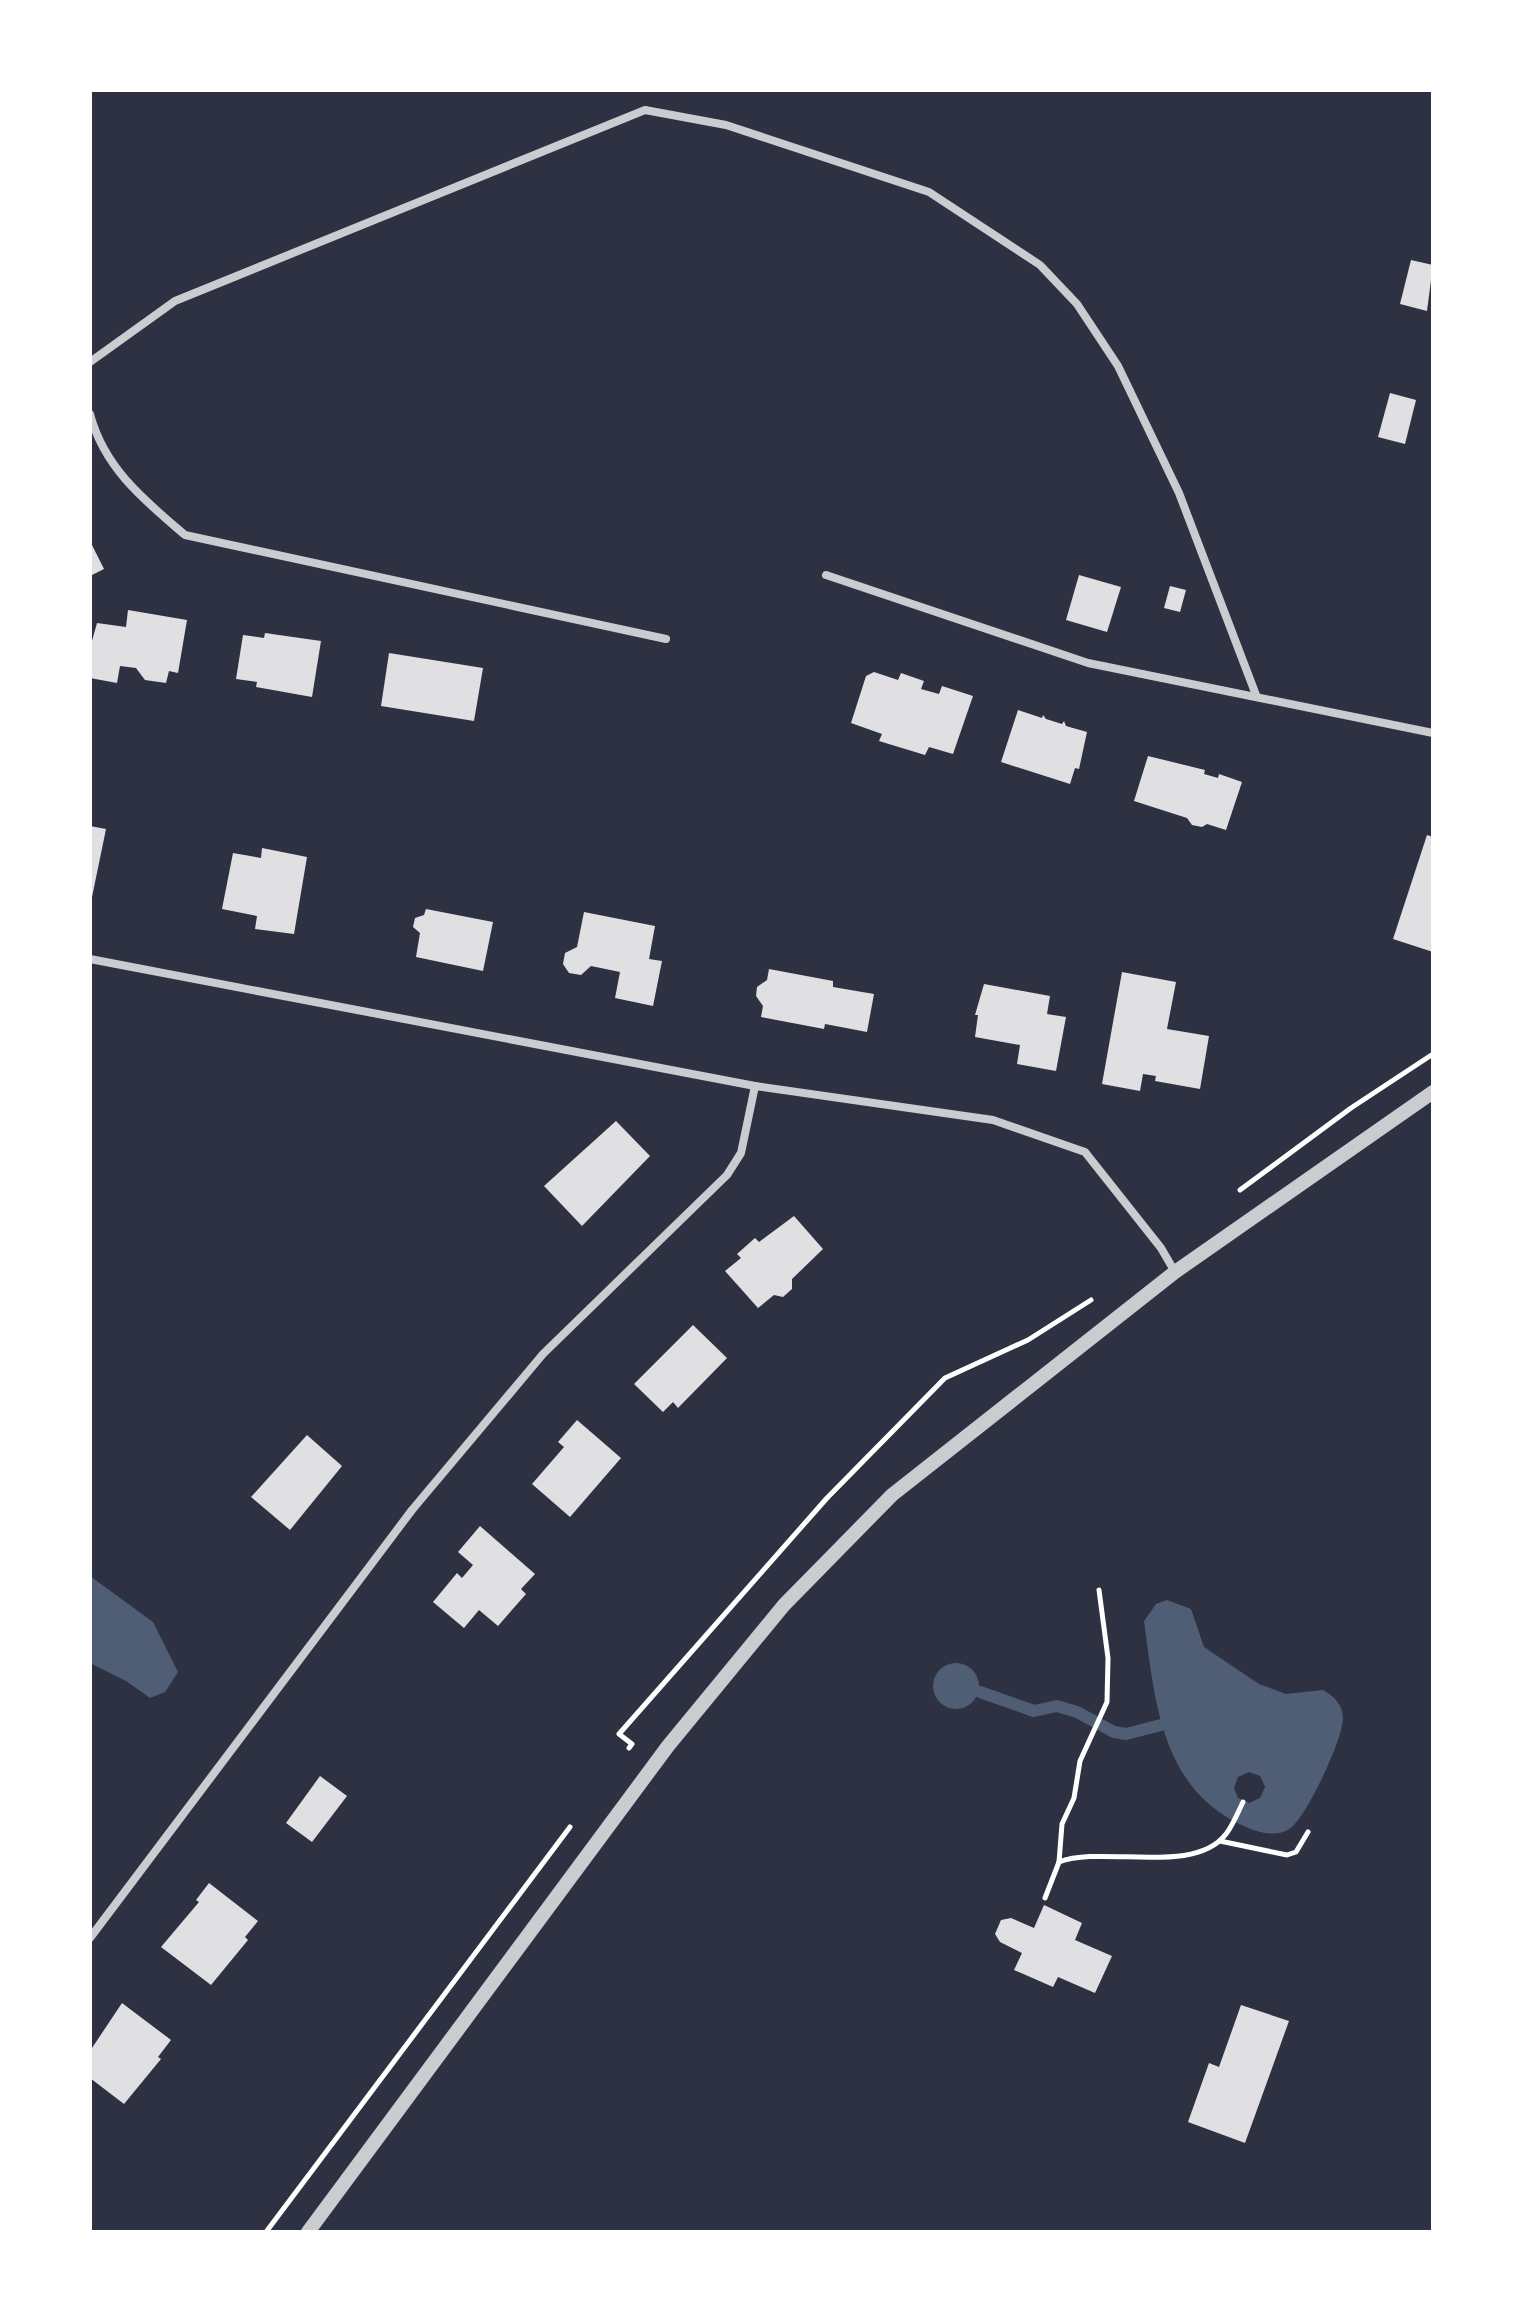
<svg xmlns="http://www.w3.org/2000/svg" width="1523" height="2322" viewBox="0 0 1523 2322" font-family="Lato,sans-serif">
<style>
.water{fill:#4f5d75;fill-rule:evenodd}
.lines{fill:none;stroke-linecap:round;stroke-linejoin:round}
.stream{stroke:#4f5d75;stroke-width:12}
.building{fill:#e0e0e3}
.path{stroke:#fff;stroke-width:5}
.minor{stroke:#caccd0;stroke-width:8}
.tertiary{stroke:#caccd0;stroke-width:14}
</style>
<rect width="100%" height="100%" fill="#2d3142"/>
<!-- water -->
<g class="water">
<path d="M90 1576 153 1622 178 1672 165 1692 150 1698 126 1681 90 1663Z"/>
<path d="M1167 1600 1191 1609 1204 1647 1259 1684 1286 1694 1323 1690C1334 1696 1343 1705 1343 1718 1343 1739 1308 1813 1292 1827 1279 1838 1259 1833 1246 1827 1161 1791 1155 1701 1144 1621L1156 1604ZM1249 1772 1260 1776 1265 1787 1260 1798 1249 1803 1238 1798 1234 1788 1238 1777Z"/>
<circle cx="956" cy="1686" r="23"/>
</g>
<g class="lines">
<!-- stream -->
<path class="stream" d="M980 1692 1034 1711 1057 1706 1077 1712 1114 1732 1126 1734 1161 1725"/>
</g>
<!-- building -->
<g class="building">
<path d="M1411 260 1433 265 1427 311 1400 304Z"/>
<path d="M1390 393 1416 400 1405 444 1378 437Z"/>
<path d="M90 541 104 569 90 576Z"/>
<path d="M1079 575 1121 587 1107 632 1066 620Z"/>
<path d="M1170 586 1186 590 1180 612 1164 608Z"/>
<path d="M128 610 187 620 178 673 169 671 166 683 145 680 136 668 120 666 117 683 90 678V648L97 623 126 627Z"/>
<path d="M265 633 321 641 312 697 256 687 257 682 236 679 243 635 264 638Z"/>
<path d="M389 653 483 668 474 721 381 706Z"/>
<path d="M874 672 898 680 901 673 924 681 921 689 939 694 942 686 973 696 953 754 929 747 925 755 879 741 882 734 851 723 866 676Z"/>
<path d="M1018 710 1042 718 1043 715 1046 719 1062 724 1064 721 1066 726 1087 732 1079 769 1075 768 1070 784 1001 762Z"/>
<path d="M1148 756 1205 770 1204 774 1218 778 1219 774 1242 782 1226 830 1207 824 1202 827 1192 825 1187 818 1134 801Z"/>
<path d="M90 826 106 829 91 902H90Z"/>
<path d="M1427 835 1433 837V952L1393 939Z"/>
<path d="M262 848 307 857 294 934 255 929 257 916 222 909 233 853 261 858Z"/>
<path d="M426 909 493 922 483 971 416 957 420 933 413 927 415 918 424 915Z"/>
<path d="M584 912 655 926 649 959 662 961 653 1006 615 998 620 972 591 966 581 975 569 973 563 964 565 953 577 947Z"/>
<path d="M769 969 833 981V987L874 994 867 1032 825 1024 824 1029 761 1017 763 1006 756 996 757 987 767 980Z"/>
<path d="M1122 972 1176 982 1167 1029 1209 1036 1200 1089 1155 1081 1156 1076 1143 1074 1140 1091 1102 1084Z"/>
<path d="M984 984 1050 996 1047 1014 1066 1017 1056 1071 1017 1064 1020 1045 975 1037 978 1015H975Z"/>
<path d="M616 1121 650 1156 582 1226 544 1186Z"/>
<path d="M794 1216 823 1249 792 1279V1289L783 1297 774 1295 758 1308 725 1271 741 1258 737 1254 755 1238 759 1242Z"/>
<path d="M693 1325 727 1358 678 1408 673 1402 663 1412 634 1384Z"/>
<path d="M577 1420 621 1458 570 1517 532 1484 564 1447 558 1442Z"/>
<path d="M307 1435 342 1466 290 1530 251 1497Z"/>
<path d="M480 1526 535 1574 521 1589 526 1594 498 1626 479 1610 464 1628 433 1602 457 1573 462 1578 473 1565 458 1552Z"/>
<path d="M320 1776 347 1796 312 1842 286 1823Z"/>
<path d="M209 1883 258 1921 245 1937 248 1940 211 1985 161 1947 199 1902 196 1900Z"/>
<path d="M1044 1905 1082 1923 1075 1940 1112 1956 1095 1993 1058 1977 1053 1987 1014 1970 1022 1953 1000 1942 995 1934 1001 1920 1011 1918 1034 1928Z"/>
<path d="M122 2003 171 2040 158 2057 161 2059 124 2104 90 2078V2051Z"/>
<path d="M1241 2005 1289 2021 1245 2143 1188 2122 1209 2063 1219 2067Z"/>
</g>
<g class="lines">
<!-- path -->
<g class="path">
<path d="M1240 1190 1351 1108 1433 1054"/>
<path d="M629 1748 632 1744 619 1734 827 1498 945 1378 1028 1340 1091 1300"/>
<path d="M1220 1841 1287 1855 1296 1852 1308 1832"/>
<path d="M1059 1862C1103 1845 1194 1876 1226 1834 1233 1825 1238 1812 1243 1802"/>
<path d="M1045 1898 1059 1862 1062 1824 1074 1798 1080 1761 1107 1702 1108 1658 1099 1590"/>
<path d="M266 2232 570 1827"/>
</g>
<!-- minor -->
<g class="minor">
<path d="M90 362 175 301 645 110 726 125 929 192 1040 265 1077 304 1118 366 1179 493 1256 695"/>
<path d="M90 414C104 468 145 501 185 535L666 639"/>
<path d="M826 575 1088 663 1433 733"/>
<path d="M90 959 755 1086 993 1120 1085 1152 1161 1248 1175 1272"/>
<path d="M90 1938 412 1510 543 1354 727 1175 741 1153 755 1086"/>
</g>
<!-- tertiary -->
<path class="tertiary" d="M308 2232 668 1746 784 1605 892 1495 1175 1272 1433 1092"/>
</g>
<!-- border -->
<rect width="1523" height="2322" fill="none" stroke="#ffffff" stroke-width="184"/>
</svg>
